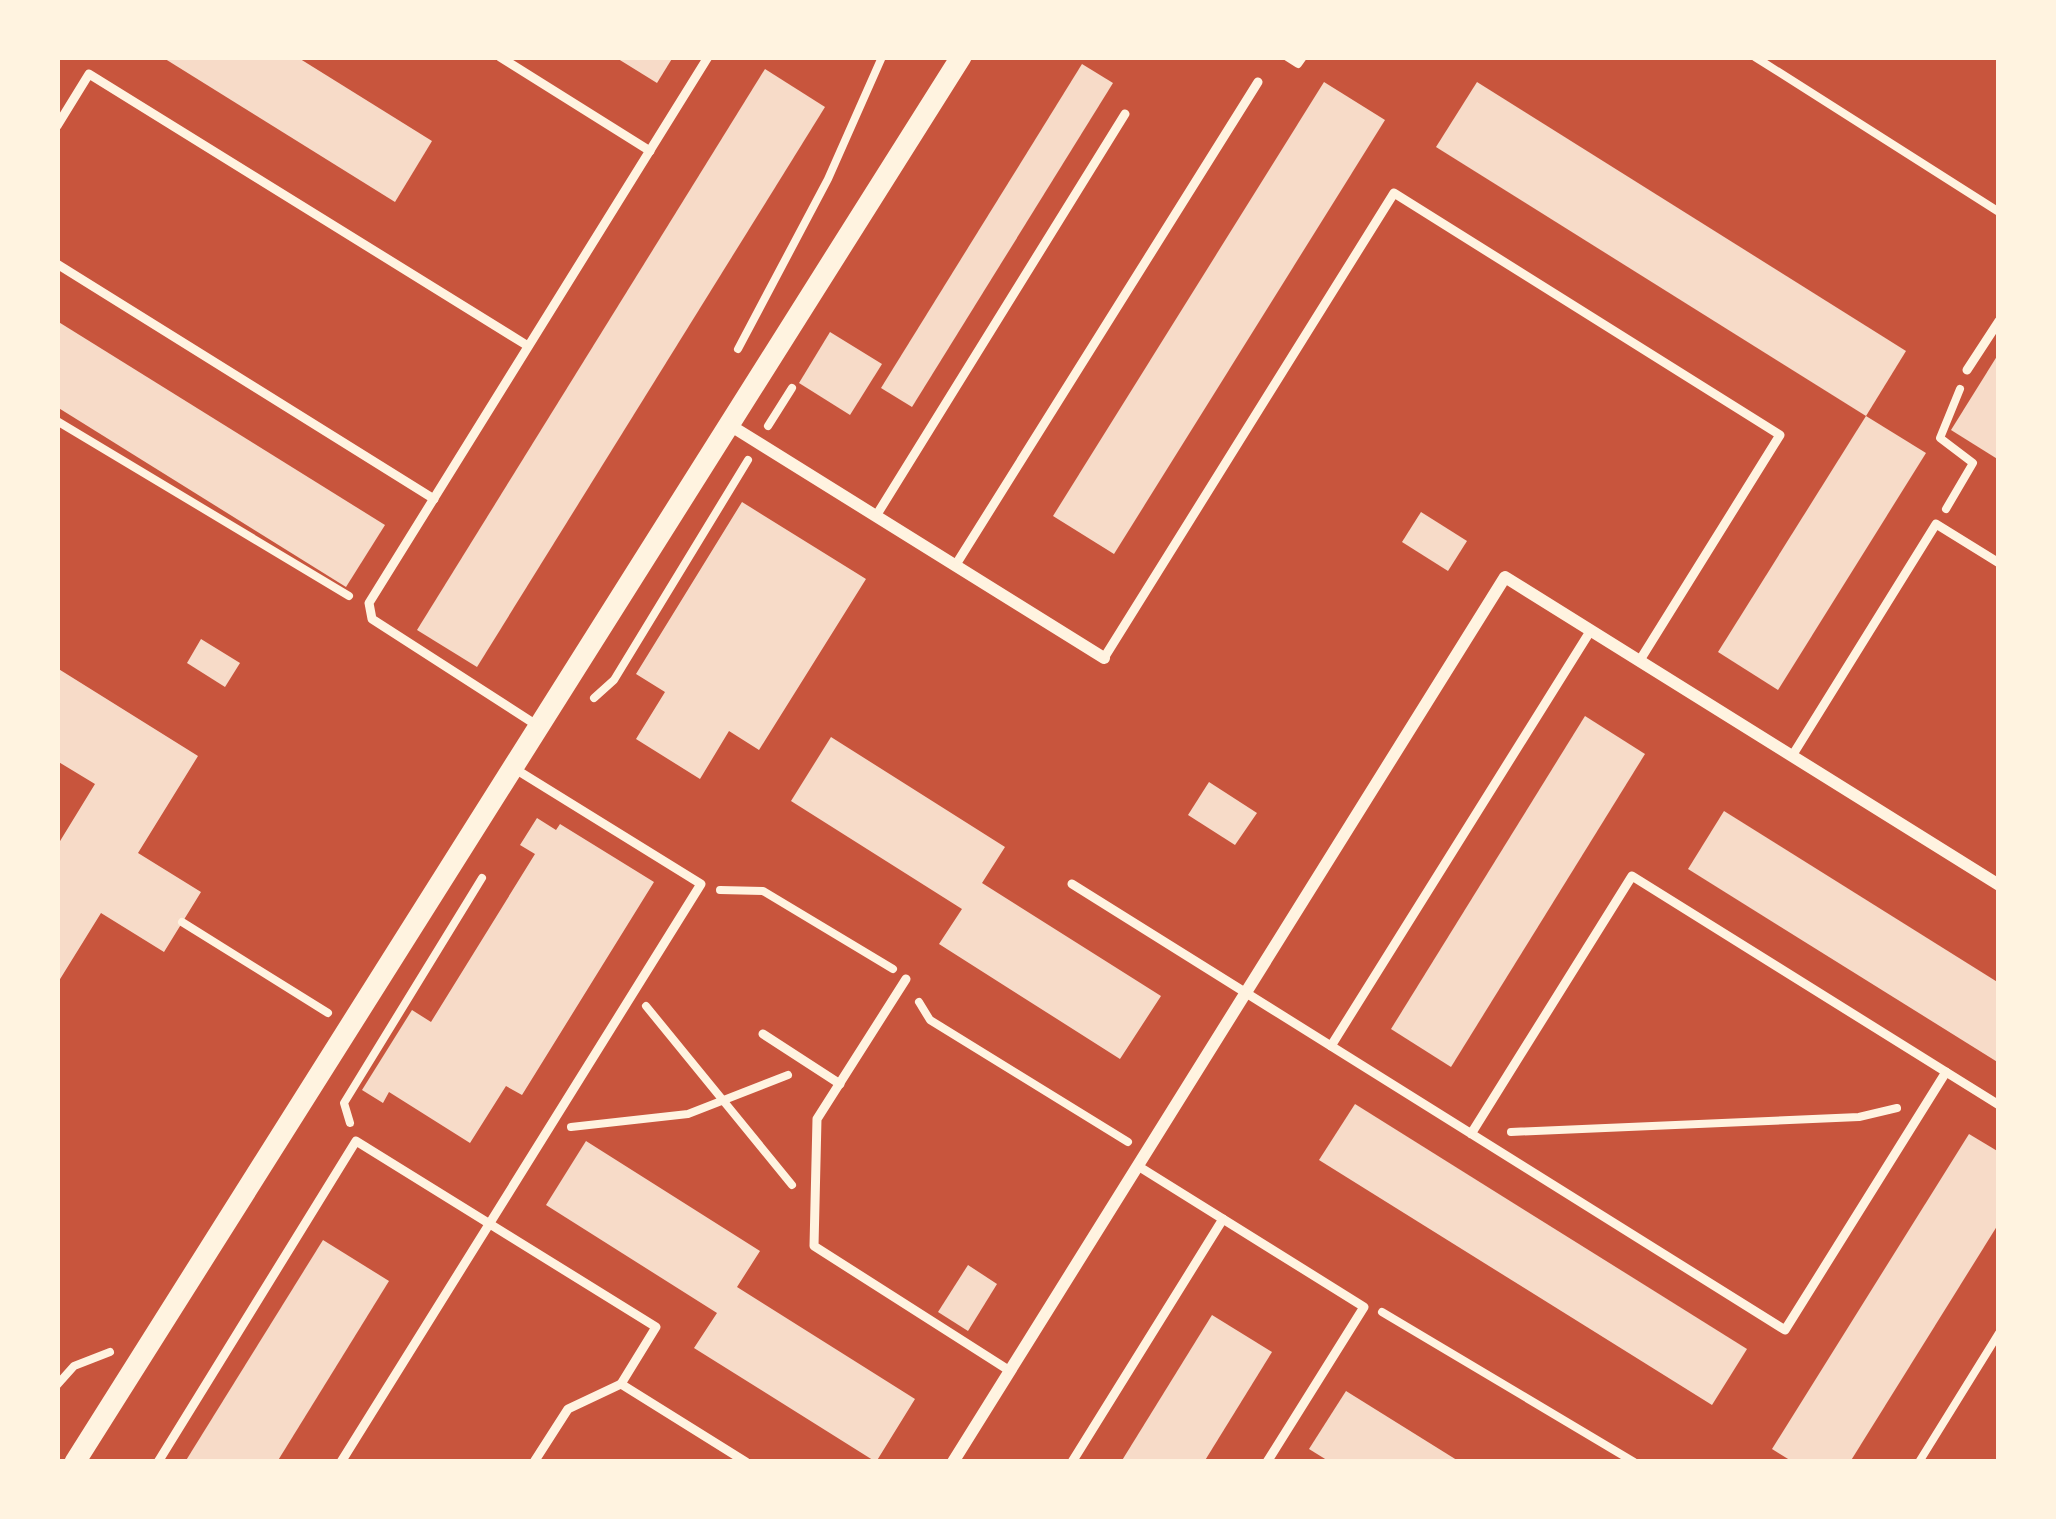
<svg xmlns="http://www.w3.org/2000/svg" width="2056" height="1519" viewBox="0 0 2056 1519" font-family="'Source Sans 3',sans-serif">
<style>
.building{fill:#f7dbc8}
.lines{fill:none;stroke-linecap:round;stroke-linejoin:round}
.path{stroke:#fff3e0;stroke-width:8}
.service{stroke:#fff3e0;stroke-width:9}
.minor{stroke:#fff3e0;stroke-width:12}
.tertiary{stroke:#fff3e0;stroke-width:21}
</style>
<rect width="100%" height="100%" fill="#c8553d"/>
<!-- building -->
<g class="building">
<path d="M162 57H297L432 141 395 202Z"/>
<path d="M615 57H673L657 83Z"/>
<path d="M1082 64 1113 83 912 407 881 388Z"/>
<path d="M765 69 825 107 477 667 417 630Z"/>
<path d="M1324 82 1385 120 1114 554 1053 516Z"/>
<path d="M1477 82 1906 351 1866 416 1436 147Z"/>
<path d="M57 321 385 525 346 587 57 407Z"/>
<path d="M830 332 882 364 850 415 799 383Z"/>
<path d="M1999 353V460L1951 430Z"/>
<path d="M1866 416 1926 453 1778 690 1718 652Z"/>
<path d="M742 502 866 579 759 750 729 731 700 779 636 739 665 692 636 674Z"/>
<path d="M1421 512 1467 541 1448 571 1402 542Z"/>
<path d="M201 639 240 663 225 687 187 663Z"/>
<path d="M57 668 198 756 138 853 201 892 164 952 101 913 57 984V846L95 784 57 761Z"/>
<path d="M1585 716 1645 754 1451 1067 1391 1029Z"/>
<path d="M831 737 1005 847 982 883 1161 996 1120 1059 939 944 962 909 791 801Z"/>
<path d="M1209 782 1257 813 1235 845 1188 815Z"/>
<path d="M1724 811 1999 983V1063L1688 869Z"/>
<path d="M537 818 556 830 560 824 654 882 522 1095 506 1086 470 1143 389 1092 383 1103 362 1090 412 1010 431 1022 535 854 520 845Z"/>
<path d="M1355 1104 1747 1349 1712 1405 1319 1160Z"/>
<path d="M1969 1134 1999 1152V1223L1850 1462H1793L1772 1449Z"/>
<path d="M586 1141 760 1251 737 1287 915 1399 876 1462 694 1348 717 1313 546 1205Z"/>
<path d="M323 1240 389 1281 277 1462H185Z"/>
<path d="M968 1265 997 1284 968 1331 938 1312Z"/>
<path d="M1212 1315 1272 1352 1204 1462H1121Z"/>
<path d="M1346 1391 1460 1462H1330L1309 1449Z"/>
</g>
<g class="lines">
<!-- path -->
<g class="path">
<path d="M1287 57 1298 64 1303 57"/>
<path d="M1755 57 1999 212"/>
<path d="M738 349 828 179 882 57"/>
<path d="M57 421 349 596"/>
<path d="M768 426 792 388"/>
<path d="M1946 509 1973 463 1940 438 1960 389"/>
<path d="M594 698 614 680 748 460"/>
<path d="M720 890 763 891 893 969"/>
<path d="M182 922 328 1013"/>
<path d="M919 1002 930 1020 1128 1142"/>
<path d="M646 1006 792 1185"/>
<path d="M350 1123 344 1103 482 878"/>
<path d="M571 1127 688 1114 788 1075"/>
<path d="M1511 1132 1859 1117 1897 1108"/>
<path d="M1382 1312 1634 1462"/>
<path d="M57 1385 74 1366 110 1352"/>
<path d="M1919 1462 1999 1333"/>
</g>
<!-- service -->
<g class="service">
<path d="M500 57 650 151"/>
<path d="M57 126 89 74 528 346"/>
<path d="M57 264 434 499"/>
<path d="M1967 370 1999 321"/>
<path d="M876 516 1125 114"/>
<path d="M955 566 1258 82"/>
<path d="M1104 658 1394 193 1780 435 1640 660"/>
<path d="M538 726 372 619 369 603 708 57"/>
<path d="M1792 756 1936 524 1999 563"/>
<path d="M1072 884 1785 1330 1946 1072 1632 876 1471 1134"/>
<path d="M906 979 817 1119 814 1246 1010 1371"/>
<path d="M763 1034 840 1084"/>
<path d="M1331 1046 1591 630"/>
<path d="M1946 1072 1999 1105"/>
<path d="M1138 1166 1364 1307 1267 1462"/>
<path d="M158 1462 356 1141 656 1327 621 1384 746 1462"/>
<path d="M341 1462 701 884 512 767"/>
<path d="M534 1462 568 1409 621 1384"/>
<path d="M1072 1462 1223 1219"/>
</g>
<!-- minor -->
<g class="minor">
<path d="M728 424 1104 658"/>
<path d="M953 1462 1505 577 1999 885"/>
</g>
<!-- tertiary -->
<path class="tertiary" d="M75 1462 961 57"/>
</g>
<!-- border -->
<rect width="2056" height="1519" fill="none" stroke="#fff3e0" stroke-width="120"/>
</svg>
